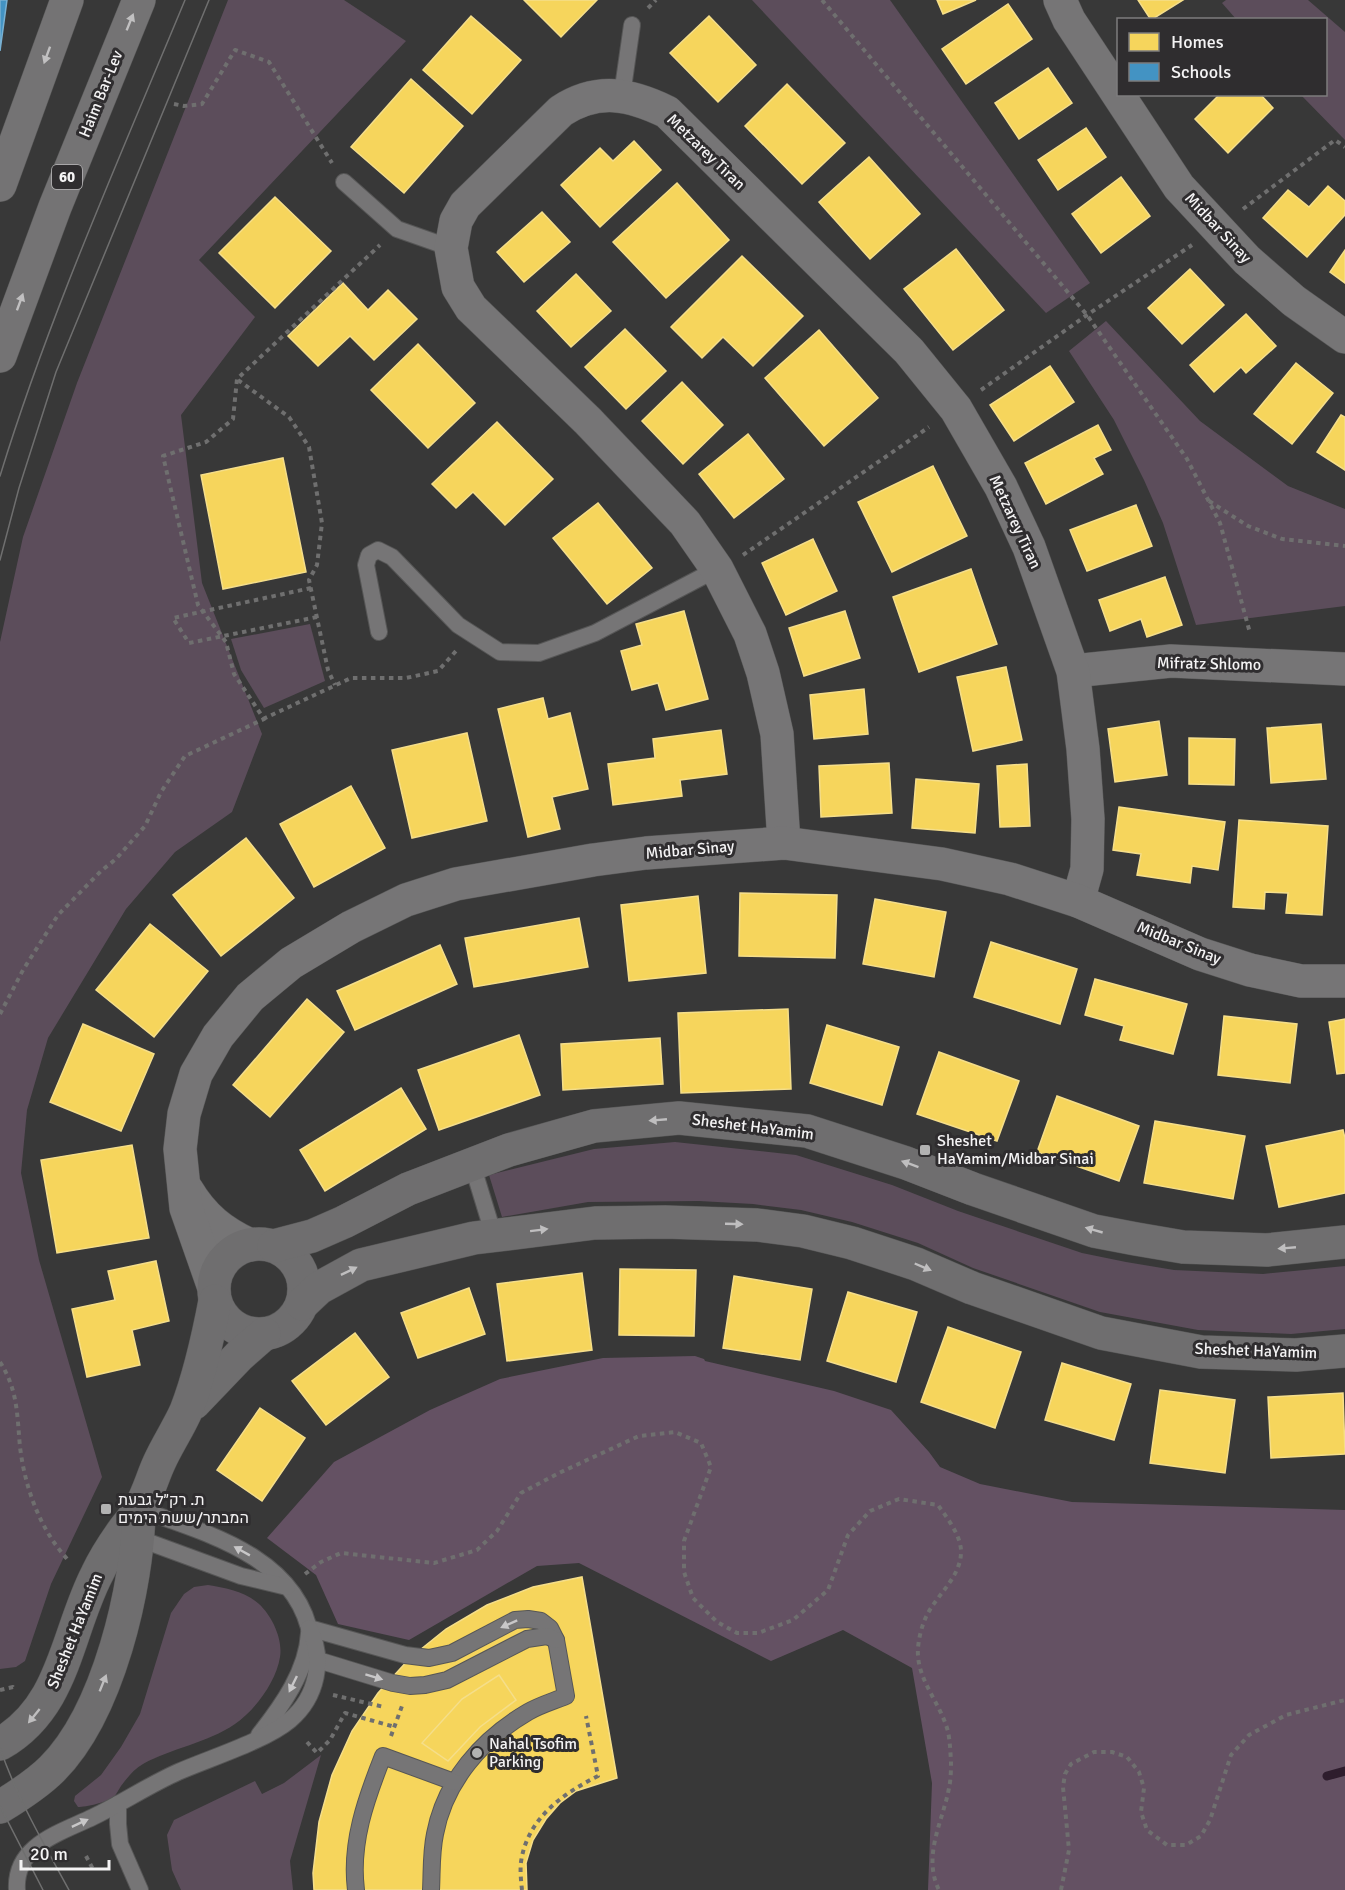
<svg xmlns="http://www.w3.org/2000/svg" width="1345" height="1890" viewBox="0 0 1345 1890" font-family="Signika,Heebo,sans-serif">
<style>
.green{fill:#5c4d5b}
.forest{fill:#645163}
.homes{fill:#f6d55c;stroke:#f5de8a;stroke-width:1.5}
.schools{fill:#4393c3;stroke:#78b0d2;stroke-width:1.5}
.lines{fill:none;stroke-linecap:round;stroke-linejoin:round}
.stream{stroke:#2e1d2d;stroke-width:9}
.lane-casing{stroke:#565656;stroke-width:18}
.street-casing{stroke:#565656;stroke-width:34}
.secondary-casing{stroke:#565656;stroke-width:34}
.highway-casing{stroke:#565656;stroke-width:34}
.path{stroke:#6f6f6f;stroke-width:4;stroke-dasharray:4.5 4.5;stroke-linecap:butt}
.lane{stroke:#767576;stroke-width:16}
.street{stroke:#767576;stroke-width:33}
.secondary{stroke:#6f6e6f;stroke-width:33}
.highway{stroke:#747374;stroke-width:33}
.tram{stroke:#6f6f6f;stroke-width:1.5}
.oneway{fill:#c1c0c1}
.oneway2{fill:#bfbebf}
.oneway3{fill:#c8c7c8}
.poi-dot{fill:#b2b2b2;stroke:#2f2d2f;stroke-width:2}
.labels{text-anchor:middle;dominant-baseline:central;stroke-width:6;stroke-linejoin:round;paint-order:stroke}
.shield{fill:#2f2d2f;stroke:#b9b8b9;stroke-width:1.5}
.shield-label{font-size:15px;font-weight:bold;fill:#f4f3f4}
.street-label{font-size:16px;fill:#f4f3f4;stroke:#2f2d2f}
.poi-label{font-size:16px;fill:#f4f3f4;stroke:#2f2d2f;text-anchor:start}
</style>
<rect width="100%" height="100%" fill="#383838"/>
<!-- green -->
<g class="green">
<path d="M228 0H344L406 41 199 260 255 317 181 415 202 583 262 734 232 812 175 852 126 909 48 1038 27 1110 21 1173 39 1260 102 1477 51 1584 25 1661 16 1667 0 1669V642L23 537 77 383Z"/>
<path d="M752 0H890L1090 283 1046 313Z"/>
<path d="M1226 0H1308L1345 32V140L1301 95 1326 94V20L1236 19 1222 3Z"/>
<path d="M1106 321 1200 421 1288 486 1345 509V606L1196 625 1163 523 1144 480 1114 420 1069 351Z"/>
<path d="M310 624 325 681 264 708 241 670 231 639Z"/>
<path d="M675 1142 796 1155 892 1185 958 1211 1082 1253 1126 1262 1174 1270 1263 1274 1345 1266V1329L1291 1334 1198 1330 1100 1312 973 1268 918 1243 852 1222 801 1210 753 1204 699 1201 588 1202 502 1217 489 1175 594 1149Z"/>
<path d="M208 1585C225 1588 245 1591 259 1604 272 1616 283 1639 280 1657 276 1682 255 1710 235 1724 207 1743 172 1748 143 1764 134 1769 127 1778 121 1786 119 1789 116 1795 113 1798 107 1802 86 1807 78 1807L74 1801 75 1796 101 1775 121 1747 140 1714 171 1613 184 1594 194 1587Z"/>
<path d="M321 1755 290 1861 293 1890H181L172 1870 167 1835 174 1820 255 1781 262 1794 284 1783Z"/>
</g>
<!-- forest -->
<path class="forest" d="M695 1356 704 1359 705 1361 834 1391 891 1410 929 1452 940 1467 980 1484 1072 1502 1345 1510V1890H928L932 1783 912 1668 843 1630 771 1661 579 1563 537 1566 409 1640 338 1624 316 1575 267 1538 334 1462 430 1410 500 1379 603 1358Z"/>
<!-- homes -->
<g class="homes">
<path d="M524 0H597L561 37Z"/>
<path d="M937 0H976L943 14Z"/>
<path d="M1138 0H1183L1151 20Z"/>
<path d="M1008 4 1032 39 966 84 942 49Z"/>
<path d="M471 16 521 60 472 114 423 70Z"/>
<path d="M709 16 756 65 718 102 670 53Z"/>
<path d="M1048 68 1072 103 1019 139 995 103Z"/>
<path d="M411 79 463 126 404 193 351 147Z"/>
<path d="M787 84 845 143 802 184 745 126Z"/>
<path d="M1220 94H1260L1273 108 1228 153 1195 119Z"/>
<path d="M1086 128 1106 157 1058 190 1038 160Z"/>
<path d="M634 141 661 170 600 227 561 185 600 148 613 161Z"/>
<path d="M869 157 920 214 870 259 819 202Z"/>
<path d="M1121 177 1150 216 1101 253 1072 214Z"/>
<path d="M677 183 729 240 666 298 613 242Z"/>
<path d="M1328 186 1345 201V215L1307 257 1263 218 1288 190 1309 207Z"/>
<path d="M275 197 331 251 275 308 219 253Z"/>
<path d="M542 212 570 242 524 282 497 252Z"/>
<path d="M956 249 1004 310 953 350 904 289Z"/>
<path d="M1345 250V283L1330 272Z"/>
<path d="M742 256 803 316 753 366 723 337 702 358 671 327Z"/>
<path d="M1190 269 1224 305 1182 344 1148 308Z"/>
<path d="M576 274 611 311 571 347 537 311Z"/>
<path d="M343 283 368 310 388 290 417 319 374 360 350 336 318 366 288 336Z"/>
<path d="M1246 314 1276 346 1246 373 1241 367 1214 392 1190 365Z"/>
<path d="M625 329 666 371 626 409 585 367Z"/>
<path d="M819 330 878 398 824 446 765 378Z"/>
<path d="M418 344 475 403 428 448 371 390Z"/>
<path d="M1296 363 1333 393 1292 444 1254 414Z"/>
<path d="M1050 366 1074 402 1014 441 990 405Z"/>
<path d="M682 382 723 425 683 464 642 421Z"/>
<path d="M1341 415 1345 417V470L1317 452Z"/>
<path d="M497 422 553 479 505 525 473 492 456 508 432 484Z"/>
<path d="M1098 425 1111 450 1094 458 1103 474 1046 504 1025 463Z"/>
<path d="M748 434 784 479 734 518 699 474Z"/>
<path d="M283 458 306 572 223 589 201 475Z"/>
<path d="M933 466 967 536 892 572 858 502Z"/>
<path d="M598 503 652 568 607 604 553 538Z"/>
<path d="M1136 505 1152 546 1087 571 1070 530Z"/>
<path d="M813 539 837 591 786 615 762 563Z"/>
<path d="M971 569 997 644 919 672 893 597Z"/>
<path d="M1165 577 1182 625 1147 637 1141 619 1110 631 1099 600Z"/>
<path d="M684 611 708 699 666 710 658 683 632 690 621 651 642 645 636 624Z"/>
<path d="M845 611 860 658 804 676 789 628Z"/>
<path d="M1006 667 1022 740 973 751 957 677Z"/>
<path d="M864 689 868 734 814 739 810 695Z"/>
<path d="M543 698 548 719 570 713 588 789 552 797 560 829 528 837 498 709Z"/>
<path d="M1159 721 1167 775 1115 782 1108 729Z"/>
<path d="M1321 724 1326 779 1271 783 1267 728Z"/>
<path d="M721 730 727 774 680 780 682 796 613 805 608 764 655 758 653 739Z"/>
<path d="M467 733 487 821 412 838 392 750Z"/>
<path d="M1189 738 1235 739 1234 785 1189 784Z"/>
<path d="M889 763 892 813 821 817 819 766Z"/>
<path d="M1027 764 1030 826 1000 827 997 766Z"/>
<path d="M916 779 979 784 975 833 912 828Z"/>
<path d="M351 786 385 848 314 887 280 824Z"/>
<path d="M1119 807 1225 822 1218 870 1192 866 1190 883 1137 875 1141 854 1113 850Z"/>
<path d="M1239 820 1328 826 1322 915 1286 913 1288 893 1265 892 1264 909 1233 907Z"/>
<path d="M246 838 294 898 221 956 173 895Z"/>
<path d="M740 893 837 895 835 958 739 956Z"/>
<path d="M698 896 706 973 629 981 621 905Z"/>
<path d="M875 899 946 912 934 977 863 964Z"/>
<path d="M579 918 588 967 474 987 465 938Z"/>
<path d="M150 924 208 971 154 1037 96 990Z"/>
<path d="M991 942 1077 969 1060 1024 974 997Z"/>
<path d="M440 945 457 984 355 1030 337 991Z"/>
<path d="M1095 979 1187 1004 1173 1054 1120 1040 1124 1026 1085 1015Z"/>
<path d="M307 999 344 1032 270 1117 233 1085Z"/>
<path d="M788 1009 791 1089 681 1093 678 1013Z"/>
<path d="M1224 1016 1297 1024 1290 1083 1218 1075Z"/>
<path d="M1345 1019V1073L1337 1074 1329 1022Z"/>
<path d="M83 1024 154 1054 121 1131 50 1102Z"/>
<path d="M827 1025 899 1047 882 1105 810 1083Z"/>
<path d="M519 1035 540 1095 439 1130 418 1070Z"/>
<path d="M660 1038 663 1084 563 1090 561 1044Z"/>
<path d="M939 1052 1019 1081 997 1141 917 1114Z"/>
<path d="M401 1088 426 1129 325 1191 300 1150Z"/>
<path d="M1057 1096 1139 1126 1119 1181 1037 1152Z"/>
<path d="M1155 1121 1245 1136 1233 1199 1144 1183Z"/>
<path d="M1343 1130 1345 1138V1193L1279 1207 1266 1146Z"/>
<path d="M132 1145 149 1238 57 1253 41 1160Z"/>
<path d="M156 1261 169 1321 132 1330 140 1365 87 1377 72 1309 115 1300 108 1271Z"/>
<path d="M620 1269 696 1270 694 1336 619 1335Z"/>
<path d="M582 1273 592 1350 507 1361 497 1284Z"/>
<path d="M734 1276 812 1289 800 1360 723 1348Z"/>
<path d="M469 1288 485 1334 418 1358 401 1313Z"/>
<path d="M848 1292 917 1312 896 1382 827 1361Z"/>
<path d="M948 1327 1021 1352 995 1428 921 1402Z"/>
<path d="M355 1333 389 1377 326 1425 292 1381Z"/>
<path d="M1062 1363 1131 1384 1114 1440 1045 1420Z"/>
<path d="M1160 1390 1235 1400 1225 1473 1150 1463Z"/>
<path d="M1343 1393 1345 1454 1271 1458 1268 1397Z"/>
<path d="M260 1408 305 1438 262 1501 217 1470Z"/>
<path d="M582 1577 617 1778 576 1791 560 1803 546 1819 533 1840 526 1863 527 1890H314L313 1873 319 1822 332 1775 352 1731 378 1693 410 1658 446 1629 487 1605 533 1587Z"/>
<path d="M499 1675 516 1700 480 1727 448 1761 422 1743 462 1699Z"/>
</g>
<!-- schools -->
<path class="schools" d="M0 0H7L0 51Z"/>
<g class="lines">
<!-- stream -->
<path class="stream" d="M1327 1776 1345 1771"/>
<defs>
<g id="lane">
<path d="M622 95 632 25"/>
<path d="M344 182 397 229 451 248"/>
<path d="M379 632 366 565 369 555 378 550 392 557 458 625 500 652 539 653 595 633 717 569"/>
<path d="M472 1164 494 1236"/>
<path d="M139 1509C206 1533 298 1557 311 1638"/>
<path d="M132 1536 241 1576 287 1587"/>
<path d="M309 1628 405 1655 429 1658 452 1653 515 1620 528 1619 541 1621 550 1628 556 1640 566 1696C554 1701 540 1705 528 1712 482 1739 445 1781 435 1834 431 1853 432 1871 431 1890"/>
<path d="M318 1660 393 1683 410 1686 425 1685 447 1680 527 1639 547 1636 556 1640"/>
<path d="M259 1735C282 1706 307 1671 309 1633"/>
<path d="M118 1804V1824L120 1844 140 1890"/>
<path d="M17 1890C14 1845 60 1833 93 1817 122 1803 149 1785 178 1772 210 1758 265 1741 290 1720 317 1697 325 1659 309 1628"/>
<path d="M356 1890C350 1843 366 1799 383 1756L454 1782"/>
</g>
<g id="street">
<path d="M1060 0 1069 20 1179 187 1247 260 1294 301 1345 337"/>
<path d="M1073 671 1171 661 1345 669"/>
<path d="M784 843 777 734 763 673 750 634 717 569 685 523 588 421 471 308 458 287 451 248 456 221 465 205 561 111C598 87 630 94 667 112L909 351 956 409 1001 487 1029 547 1073 671 1083 749 1088 819 1087 869 1078 901"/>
<path d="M187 1190C203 1217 222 1232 250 1245"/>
<path d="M213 1285 186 1208 180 1149 184 1114 196 1074 218 1036 250 997 291 963 351 927 406 900 456 884 593 860 646 853 784 843 942 864 1010 879 1078 901 1200 954 1250 970 1301 981H1345"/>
</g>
<g id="secondary">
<circle cx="259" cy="1289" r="45"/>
<path d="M274 1246 312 1236 344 1222 408 1189 509 1150 594 1126 679 1118 807 1131 906 1163 973 1189 1094 1231 1136 1239 1183 1247 1267 1250 1345 1242"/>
<path d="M302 1304 319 1288 361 1265 474 1238 595 1223 665 1222 757 1225 803 1231 852 1243 916 1264 972 1288 1101 1333 1201 1352 1296 1355 1345 1351"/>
<path d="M194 1403 239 1356 264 1334"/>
<path d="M0 1744C65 1707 66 1634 97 1574 104 1559 113 1545 123 1531 128 1524 135 1517 139 1509 148 1495 152 1478 159 1463 167 1445 178 1429 186 1411 200 1375 208 1338 215 1301"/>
<path d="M0 1807C18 1796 37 1784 52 1769 108 1713 138 1587 139 1509"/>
</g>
<g id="highway">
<path d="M0 185 67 0"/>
<path d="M0 356 55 207 139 0"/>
</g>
</defs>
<!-- lane casing -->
<use href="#lane" class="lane-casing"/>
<!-- street casing -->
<use href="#street" class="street-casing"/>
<!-- secondary casing -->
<use href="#secondary" class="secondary-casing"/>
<!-- highway casing -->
<use href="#highway" class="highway-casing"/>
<!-- path -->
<g class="path">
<path d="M822 0 1087 315 1187 459 1220 523 1250 633"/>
<path d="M648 8 656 0"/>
<path d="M174 104 184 106 202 104 235 50 269 62 332 163"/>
<path d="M1243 209 1335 140 1345 147"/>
<path d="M238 380 289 417 309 447 322 523 317 565 309 580 328 670 335 685"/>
<path d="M981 390 1087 315 1192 245"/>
<path d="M1209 501 1248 526 1282 539 1345 546"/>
<path d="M743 555 929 427"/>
<path d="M311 588 173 618 189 643 317 617"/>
<path d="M263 719 351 678H406L438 671 456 651"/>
<path d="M0 1014 23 970 58 915 101 871 116 859 145 826 161 792 185 756 264 719 234 674 226 642 198 605 163 456 206 442 233 419 237 379 380 245"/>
<path d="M0 1362C18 1390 17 1415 20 1447 25 1488 40 1530 69 1561"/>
<path d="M305 1574 321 1562 341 1553 434 1563 477 1550 497 1531 521 1493 559 1473 639 1436 675 1432 701 1443 711 1467 684 1541V1572L693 1598 717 1622 737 1633H758L793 1620 828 1590 848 1535 870 1511 899 1499 938 1505C947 1518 960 1534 961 1550 962 1575 939 1593 928 1613 922 1624 919 1637 918 1648 916 1677 937 1699 946 1725 950 1736 950 1748 951 1761 951 1769 951 1779 949 1788 943 1821 922 1856 939 1890"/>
<path d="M0 1690 13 1687 15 1690"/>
<path d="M333 1695 384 1707"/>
<path d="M391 1736 402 1706"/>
<path d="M307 1742 317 1753 330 1740 345 1713 395 1727"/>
<path d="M86 1856 94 1871"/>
<path d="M522 1890C521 1881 520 1871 521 1862 527 1819 562 1794 598 1776L586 1716"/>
<path d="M1061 1890 1069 1850 1063 1787 1065 1774 1071 1764 1094 1752H1112L1127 1757 1139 1772 1144 1788 1141 1812 1147 1830 1167 1845H1186L1201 1836 1210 1820 1231 1755 1249 1735 1286 1715 1345 1700"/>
</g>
<!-- lane -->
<use href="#lane" class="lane"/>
<!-- street -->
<use href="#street" class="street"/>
<!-- secondary -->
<use href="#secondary" class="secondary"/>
<!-- highway -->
<use href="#highway" class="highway"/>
<!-- tram -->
<g class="tram">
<path d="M0 476C50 313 120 157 185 0"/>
<path d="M0 560 19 488 56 372 209 0"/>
<path d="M0 1748C17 1798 44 1844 69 1890"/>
<path d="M0 1806 43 1890"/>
</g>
</g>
<!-- one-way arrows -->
<defs><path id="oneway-solid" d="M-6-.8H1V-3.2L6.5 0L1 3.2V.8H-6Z" transform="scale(1.5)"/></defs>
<g class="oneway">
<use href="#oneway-solid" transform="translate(130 22) rotate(-68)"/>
<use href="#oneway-solid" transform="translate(47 55) rotate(110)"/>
<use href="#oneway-solid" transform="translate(20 302) rotate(-70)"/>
</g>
<g class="oneway2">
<use href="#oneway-solid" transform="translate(658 1120) rotate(175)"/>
<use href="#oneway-solid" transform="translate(910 1164) rotate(-160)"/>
<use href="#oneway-solid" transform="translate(734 1224) rotate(2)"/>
<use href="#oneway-solid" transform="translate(539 1230) rotate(-7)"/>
<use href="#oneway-solid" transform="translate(1094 1230) rotate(-164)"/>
<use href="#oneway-solid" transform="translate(1287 1248) rotate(175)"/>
<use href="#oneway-solid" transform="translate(923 1267) rotate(23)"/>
<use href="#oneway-solid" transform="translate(349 1271) rotate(-26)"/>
<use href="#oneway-solid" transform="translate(103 1683) rotate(-68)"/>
<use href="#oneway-solid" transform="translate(34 1716) rotate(129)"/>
</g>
<g class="oneway3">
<use href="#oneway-solid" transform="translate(242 1551) rotate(-151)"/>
<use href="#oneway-solid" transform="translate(509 1624) rotate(156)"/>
<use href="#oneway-solid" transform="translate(374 1677) rotate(17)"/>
<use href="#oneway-solid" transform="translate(293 1684) rotate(116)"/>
<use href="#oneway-solid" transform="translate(80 1823) rotate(-25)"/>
</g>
<!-- markers -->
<g class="poi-dot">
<rect x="919" y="1144" width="12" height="12" rx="3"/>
<rect x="100" y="1503" width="12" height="12" rx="3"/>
<circle cx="477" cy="1753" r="6"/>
</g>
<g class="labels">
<!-- shield labels -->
<rect class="shield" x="52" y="165" width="30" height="24" rx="4.5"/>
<g class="shield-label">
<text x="67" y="177">60</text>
</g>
<!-- street labels -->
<g class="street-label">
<text transform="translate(101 94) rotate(-68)">Haim Bar-Lev</text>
<text transform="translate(706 152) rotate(44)">Metzarey Tiran</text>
<text transform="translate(1218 228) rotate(47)">Midbar Sinay</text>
<text transform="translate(1015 522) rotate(65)">Metzarey Tiran</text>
<text transform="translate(1209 664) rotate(1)">Mifratz Shlomo</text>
<text transform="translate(690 850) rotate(-5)">Midbar Sinay</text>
<text transform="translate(1179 943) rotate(22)">Midbar Sinay</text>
<text transform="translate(753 1127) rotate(7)">Sheshet HaYamim</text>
<text transform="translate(1256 1351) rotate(2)">Sheshet HaYamim</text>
<text transform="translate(75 1631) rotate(-68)">Sheshet HaYamim</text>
</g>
<!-- poi labels -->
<g class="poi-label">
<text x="937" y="1141">Sheshet<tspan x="937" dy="18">HaYamim/Midbar Sinai</tspan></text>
<text x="118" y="1500">ת. רק״ל גבעת<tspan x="118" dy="18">המבתר/ששת הימים</tspan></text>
<text x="489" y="1744">Nahal Tsofim<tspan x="489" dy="18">Parking</tspan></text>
</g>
</g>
<!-- legend -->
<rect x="1117" y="18" width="210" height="78" fill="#2f2d2f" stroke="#7e7c7e" stroke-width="1.5"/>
<rect x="1129" y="33" width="30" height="18" fill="#f6d55c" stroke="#7e7c7e" stroke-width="1.5"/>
<text x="1171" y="48" font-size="18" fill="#f4f3f4">Homes</text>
<rect x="1129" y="63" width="30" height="18" fill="#4393c3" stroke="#7e7c7e" stroke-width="1.5"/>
<text x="1171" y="78" font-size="18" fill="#f4f3f4">Schools</text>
<!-- scale -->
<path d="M21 1860v9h88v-9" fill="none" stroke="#f4f3f4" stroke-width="3"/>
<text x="30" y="1860" font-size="18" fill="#f4f3f4" stroke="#2f2d2f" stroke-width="4.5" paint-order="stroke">20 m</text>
</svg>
